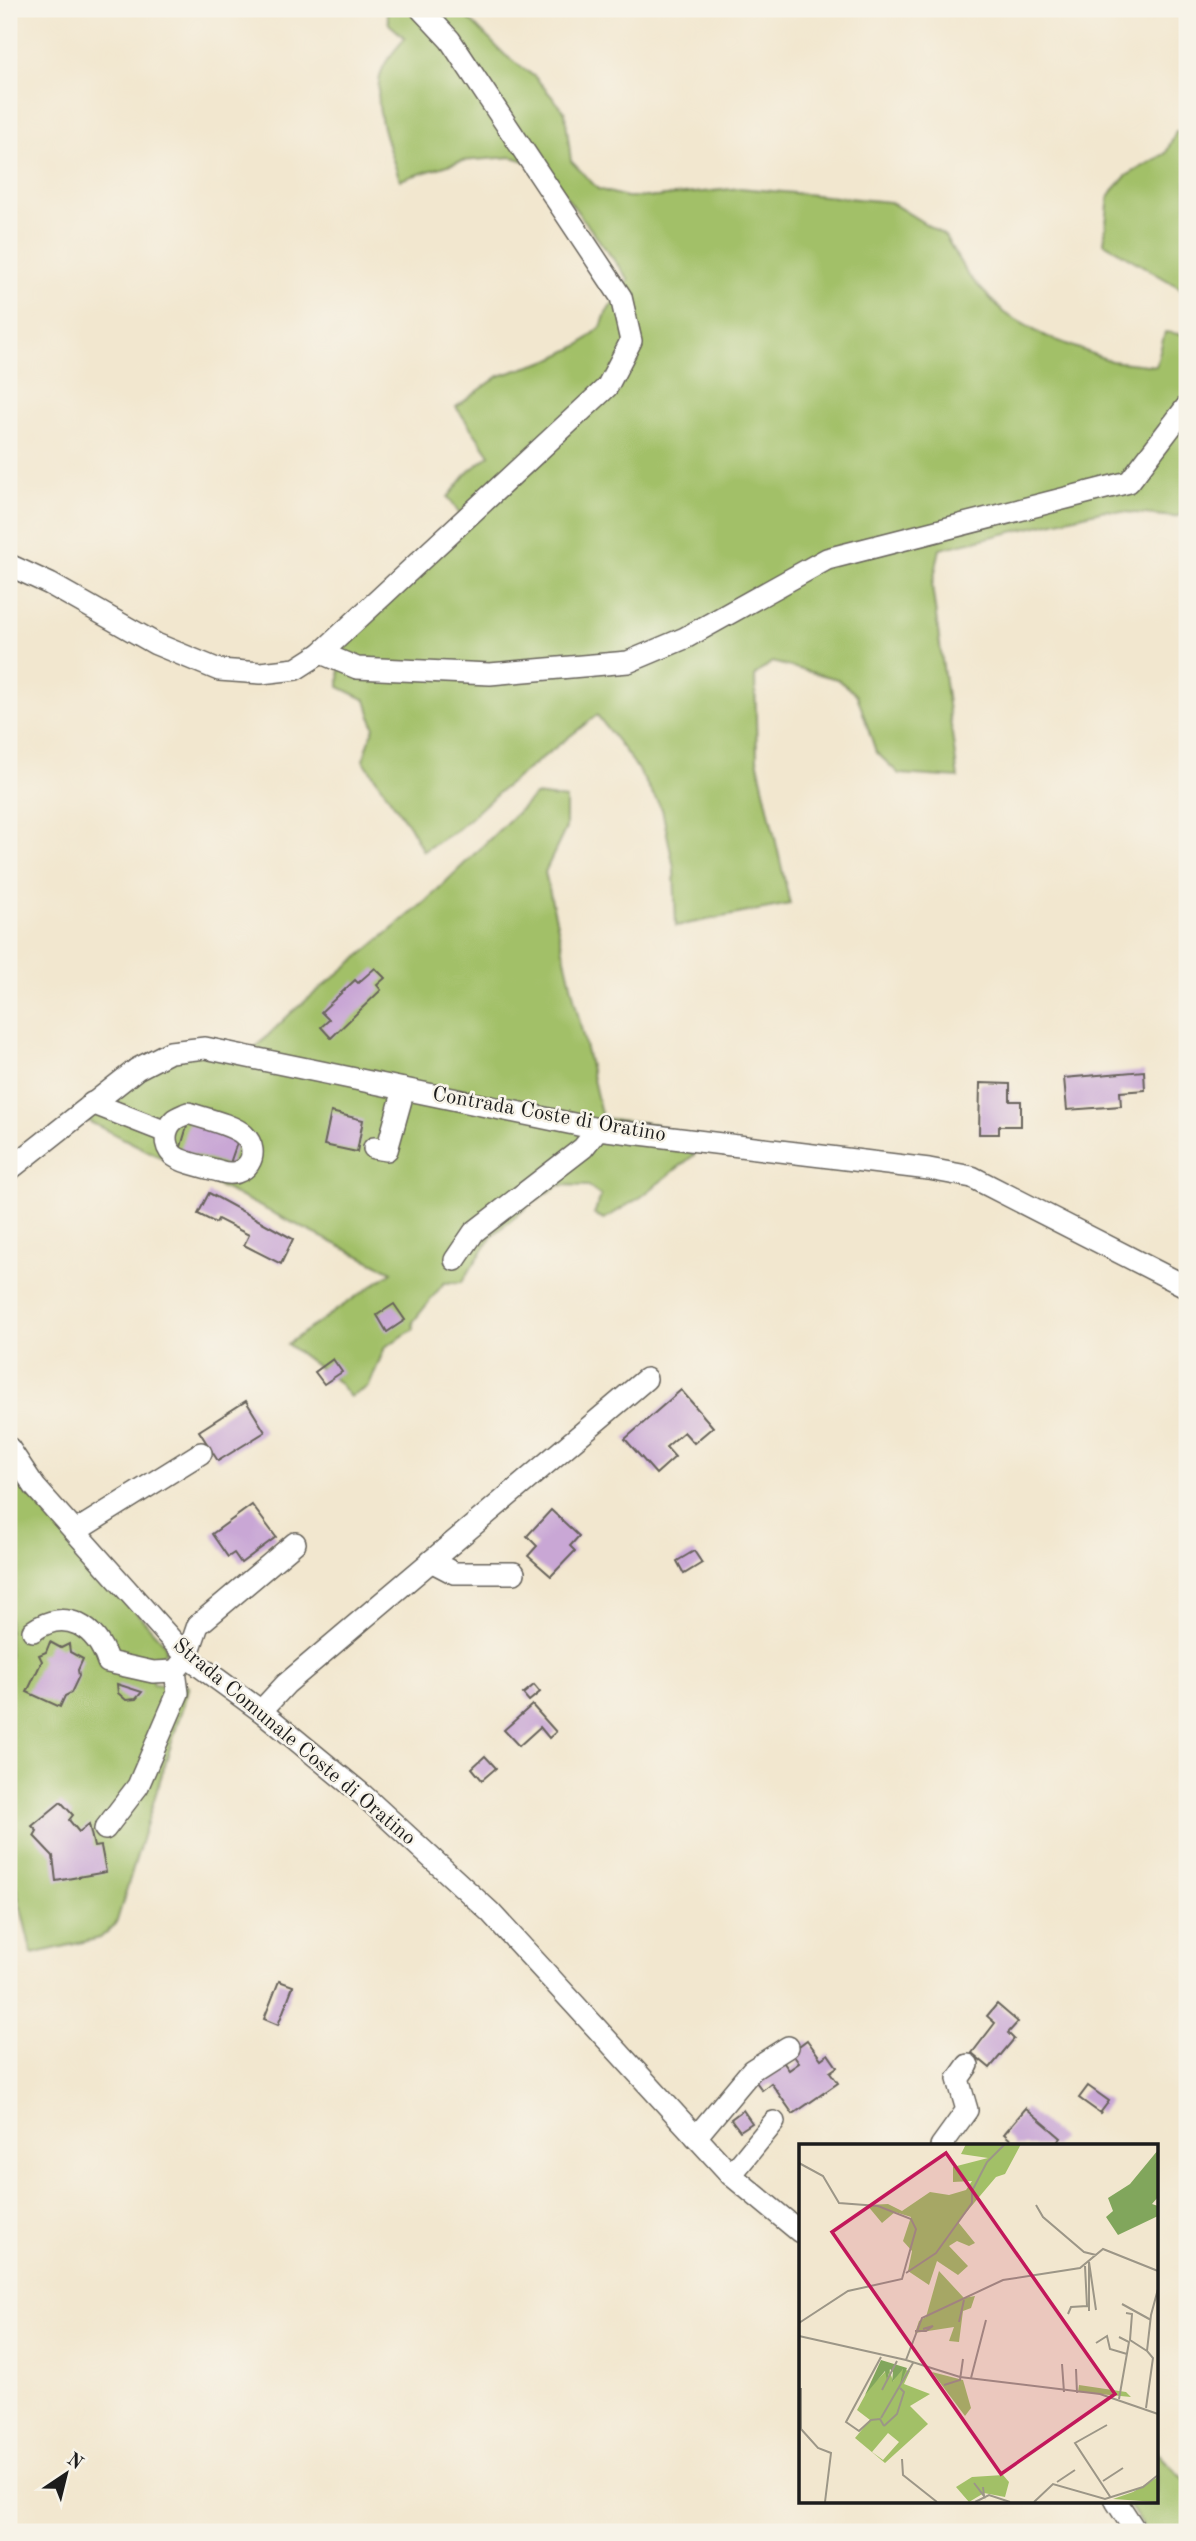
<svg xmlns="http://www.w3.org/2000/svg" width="1196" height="2541" viewBox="0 0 1196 2541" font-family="'Old Standard TT',serif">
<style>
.green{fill:#a2c067;stroke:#5f6e42;stroke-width:2}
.building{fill:#c9a7d5}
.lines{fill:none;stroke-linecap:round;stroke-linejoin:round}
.minor-casing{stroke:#67635b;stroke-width:24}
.minor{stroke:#fff;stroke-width:21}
.labels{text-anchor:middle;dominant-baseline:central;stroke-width:5;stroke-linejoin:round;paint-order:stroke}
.street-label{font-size:21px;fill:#1c1c1c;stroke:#f7f3e8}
.inset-road{fill:none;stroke:#9c9687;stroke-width:2}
.view{fill:#c2185b;fill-opacity:0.15;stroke:#c2185b;stroke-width:3.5}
.inset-edge{fill:none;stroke:#1c1c1c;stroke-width:3.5}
</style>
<rect width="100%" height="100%" fill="#f7f3e8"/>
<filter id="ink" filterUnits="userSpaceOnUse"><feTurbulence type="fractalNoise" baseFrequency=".0143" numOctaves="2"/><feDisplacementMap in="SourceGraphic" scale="14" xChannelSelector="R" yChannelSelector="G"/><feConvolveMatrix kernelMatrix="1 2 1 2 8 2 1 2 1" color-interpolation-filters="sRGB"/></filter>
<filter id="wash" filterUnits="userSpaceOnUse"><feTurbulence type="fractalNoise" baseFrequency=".00686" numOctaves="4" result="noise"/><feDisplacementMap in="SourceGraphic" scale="28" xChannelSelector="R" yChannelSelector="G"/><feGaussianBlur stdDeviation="1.57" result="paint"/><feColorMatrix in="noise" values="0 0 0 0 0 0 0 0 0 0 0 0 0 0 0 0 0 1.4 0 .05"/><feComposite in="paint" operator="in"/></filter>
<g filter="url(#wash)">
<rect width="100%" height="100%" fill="#f2e7cf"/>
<!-- green -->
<g class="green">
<path d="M386 9H459L505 55 535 77 565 112 571 161 598 189 626 197H656L740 188 890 202 945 236 967 274 1004 313 1043 335 1111 361 1156 366 1165 332 1187 335V513L1174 517 1105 510 940 549 932 586 958 778 899 774 876 752 857 695 837 679 772 662 755 675 757 759 790 904 676 926 674 868 662 809 633 762 597 715 500 791 458 829 423 851 410 827 363 760 374 727 366 700 339 687 340 646 468 526 448 497 469 471 490 455 456 407 499 376 549 360 580 345 601 327 606 313 629 280 543 166 512 157 461 161 400 180C389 149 367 95 385 64 390 55 399 46 405 38L389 24Z"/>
<path d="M1176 131H1187V292L1104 243 1109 195 1126 176 1166 153Z"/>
<path d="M535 795 566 799V828L545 872 602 1118 655 1124 694 1155 641 1197 604 1219 594 1214 601 1196 588 1186 560 1185 533 1202 493 1235 462 1282 444 1283 413 1322 414 1329 385 1347 369 1386 350 1397 338 1382 287 1344 392 1272 88 1121 92 1115 108 1114 119 1100 114 1091 173 1054 254 1049 292 1012 426 901Z"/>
<path d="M16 1480 165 1644 166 1651 154 1663 153 1684 189 1686 116 1924 100 1938 32 1954 9 1858V1491Z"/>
<path d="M1156 2451 1187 2483V2532H1147L1126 2501H1156Z"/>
</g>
<g id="blocks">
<!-- building -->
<g class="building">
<path d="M375 968 385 978 377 985 381 990 331 1038 321 1027 329 1020 321 1012 355 980 358 983Z"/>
<path d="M1144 1071 1145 1090 1120 1092 1121 1106 1067 1110 1064 1078Z"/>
<path d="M980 1083 1010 1084V1101H1021V1126H999V1134H979Z"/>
<path d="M331 1112 363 1120 357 1152 324 1145Z"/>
<path d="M188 1123 238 1140 229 1166 180 1150Z"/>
<path d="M209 1193 293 1239 281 1264 244 1245 249 1235 218 1219 216 1223 198 1214Z"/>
<path d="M394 1304 405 1320 387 1332 377 1315Z"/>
<path d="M333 1359 342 1372 324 1384 315 1372Z"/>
<path d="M681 1390 713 1427 694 1443 684 1432 666 1447 675 1457 656 1474 625 1439Z"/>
<path d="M246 1401 265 1432 218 1461 199 1431Z"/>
<path d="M252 1505 276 1537 241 1563 234 1553 228 1557 212 1534Z"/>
<path d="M551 1510 579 1536 570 1546 575 1551 551 1576 528 1556 537 1546 527 1536Z"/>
<path d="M694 1551 702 1563 684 1574 677 1561Z"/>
<path d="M50 1642 61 1648 69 1644 70 1652 83 1659 78 1670 79 1676 71 1693 65 1696 60 1707 27 1692 42 1661 39 1655 46 1652Z"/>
<path d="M117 1684 142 1692 136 1699 126 1700 118 1693Z"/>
<path d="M534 1685 540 1692 529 1701 523 1694Z"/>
<path d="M532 1705 556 1732 549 1738 540 1727 519 1746 504 1730Z"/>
<path d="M485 1756 496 1768 482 1780 472 1768Z"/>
<path d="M61 1802 73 1815 69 1820 79 1832 89 1824 94 1847 101 1846 106 1872 56 1881 53 1856 34 1836 37 1831 32 1826Z"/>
<path d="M279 1981 293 1986 278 2025 264 2019Z"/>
<path d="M997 2004 1018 2022 1008 2033 1014 2039 990 2068 972 2053 995 2023 987 2016Z"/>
<path d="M807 2040 821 2059 828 2054 837 2067 830 2072 838 2083 793 2114 771 2083 762 2090 754 2079 781 2059 789 2070 799 2063 791 2052Z"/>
<path d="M1088 2086 1109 2101 1100 2113 1079 2098Z"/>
<path d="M1026 2108 1061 2138 1055 2146H1013L1015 2144 1004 2134Z"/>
<path d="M743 2110 752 2123 740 2131 731 2119Z"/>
</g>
</g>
</g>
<g filter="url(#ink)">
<use href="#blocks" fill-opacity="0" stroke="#67635b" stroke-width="2"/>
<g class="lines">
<defs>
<g id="minor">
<path d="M9 565 50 584 156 644 219 670 261 673 296 669 321 653 607 387 631 341 621 297 450 40 421 9"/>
<path d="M321 653 357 668 490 674 628 662 685 638 827 559 1129 482 1187 406"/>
<path d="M92 1103 166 1132"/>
<path d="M188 1113C203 1118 234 1125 244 1135 263 1153 246 1181 219 1171 208 1168 180 1162 173 1155 163 1145 164 1129 174 1120 177 1117 184 1115 188 1113Z"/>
<path d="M374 1148 387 1150 404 1089"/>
<path d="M9 1170 137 1069 170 1052 205 1048 598 1129 929 1169 972 1177 1187 1287"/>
<path d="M455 1260 474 1232 583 1148 598 1129"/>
<path d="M9 1448 35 1487 187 1657 261 1711 363 1795 490 1912 731 2175 800 2232"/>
<path d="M76 1531 201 1453"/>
<path d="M431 1561 454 1573H514"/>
<path d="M33 1631C66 1607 96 1627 108 1662L153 1672 175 1671 187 1657 198 1625 295 1543"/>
<path d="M261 1711 286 1684 646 1379"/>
<path d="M105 1829 138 1786 178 1693 175 1671"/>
<path d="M696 2137 752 2070 788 2047"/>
<path d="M941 2146 967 2110 958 2079 968 2065"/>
<path d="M731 2175 774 2122"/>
<path d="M1116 2501 1136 2532"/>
</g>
</defs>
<!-- minor casing -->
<use href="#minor" class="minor-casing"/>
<!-- minor -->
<use href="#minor" class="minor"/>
</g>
</g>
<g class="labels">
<!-- street labels -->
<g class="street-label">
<text transform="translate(549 1115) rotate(10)">Contrada Coste di Oratino</text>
<text transform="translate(294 1742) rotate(40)">Strada Comunale Coste di Oratino</text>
</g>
</g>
<!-- overview -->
<g transform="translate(799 2144)">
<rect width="359" height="359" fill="#f2e7cf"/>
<path d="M167 0H222L206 30 197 33 159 78 176 99 170 102 158 97 150 102 169 122 159 131 138 117 130 141 109 127 113 107 104 97 112 73 96 68 83 79 68 61 89 60 103 67 131 48 150 51 167 46 173 37 154 38V23L189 14 162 10ZM140 127 165 154 176 152 172 164 164 167 160 198 150 197 155 183 116 189 120 177 127 173ZM90 225 94 237 102 225 111 227 105 240 131 250 111 262 129 280 86 319 56 294 71 276 58 266 70 244 88 226 89 235ZM89 289 100 298 84 316 73 308ZM133 228 164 236 172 264 166 272ZM280 241 327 248 332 253 279 248ZM204 331 210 338 206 353 185 349 170 358 157 343 173 333ZM359 333 358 358 314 355 334 348Z" fill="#a2c067" fill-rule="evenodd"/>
<path d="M359 6V53L353 60 359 62V72L319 91 307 73 314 67 309 54 331 40ZM82 216 108 224 101 241 104 225 93 238 94 228 91 225 88 236 86 227 66 251Z" fill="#81a65c"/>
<path class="inset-road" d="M0 19 24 32 40 59 79 62 112 75 117 85 103 135 49 147 0 179M237 61 244 73 285 108 297 111M107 129 137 109 173 59V47L188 18 206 0M323 160 352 176M290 167V118L297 166M327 169 333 170 331 196 348 207M269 170 272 163 288 162 286 122M160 178 165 156M116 187H127L134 182 124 185M0 192 107 216 161 233 301 250 359 270M297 199 308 192 311 205 328 210M82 213 47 278 60 287 72 276 81 275 85 282M107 216 123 174 204 136 281 124 304 105 359 127M263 220 265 248M277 225 278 249M172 234 187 176M145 241 161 236 164 215M2 244V285L19 304 32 309 26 358M83 246 98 217M320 255 330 198 320 193M347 264 354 214 348 207 352 171 359 145M82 274 114 219M308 281 276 299 312 354M85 282 98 270 105 248 101 244M103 315 104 331 138 358M304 337 324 324M258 338 276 326M175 339 185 352 184 343M176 358 190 351 211 358M235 358 254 340 306 355 344 343 359 331"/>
<path class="view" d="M147 9 316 250 202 330 33 88Z"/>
<rect width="359" height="359" class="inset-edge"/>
</g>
<!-- margin -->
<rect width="1196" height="2541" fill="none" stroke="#f7f3e8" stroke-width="35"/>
<!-- north arrow -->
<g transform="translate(66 2474) rotate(35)" stroke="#f7f3e8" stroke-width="5" paint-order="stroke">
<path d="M0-5L12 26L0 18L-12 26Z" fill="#1c1c1c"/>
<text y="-10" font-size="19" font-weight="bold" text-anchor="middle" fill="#1c1c1c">N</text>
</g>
</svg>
